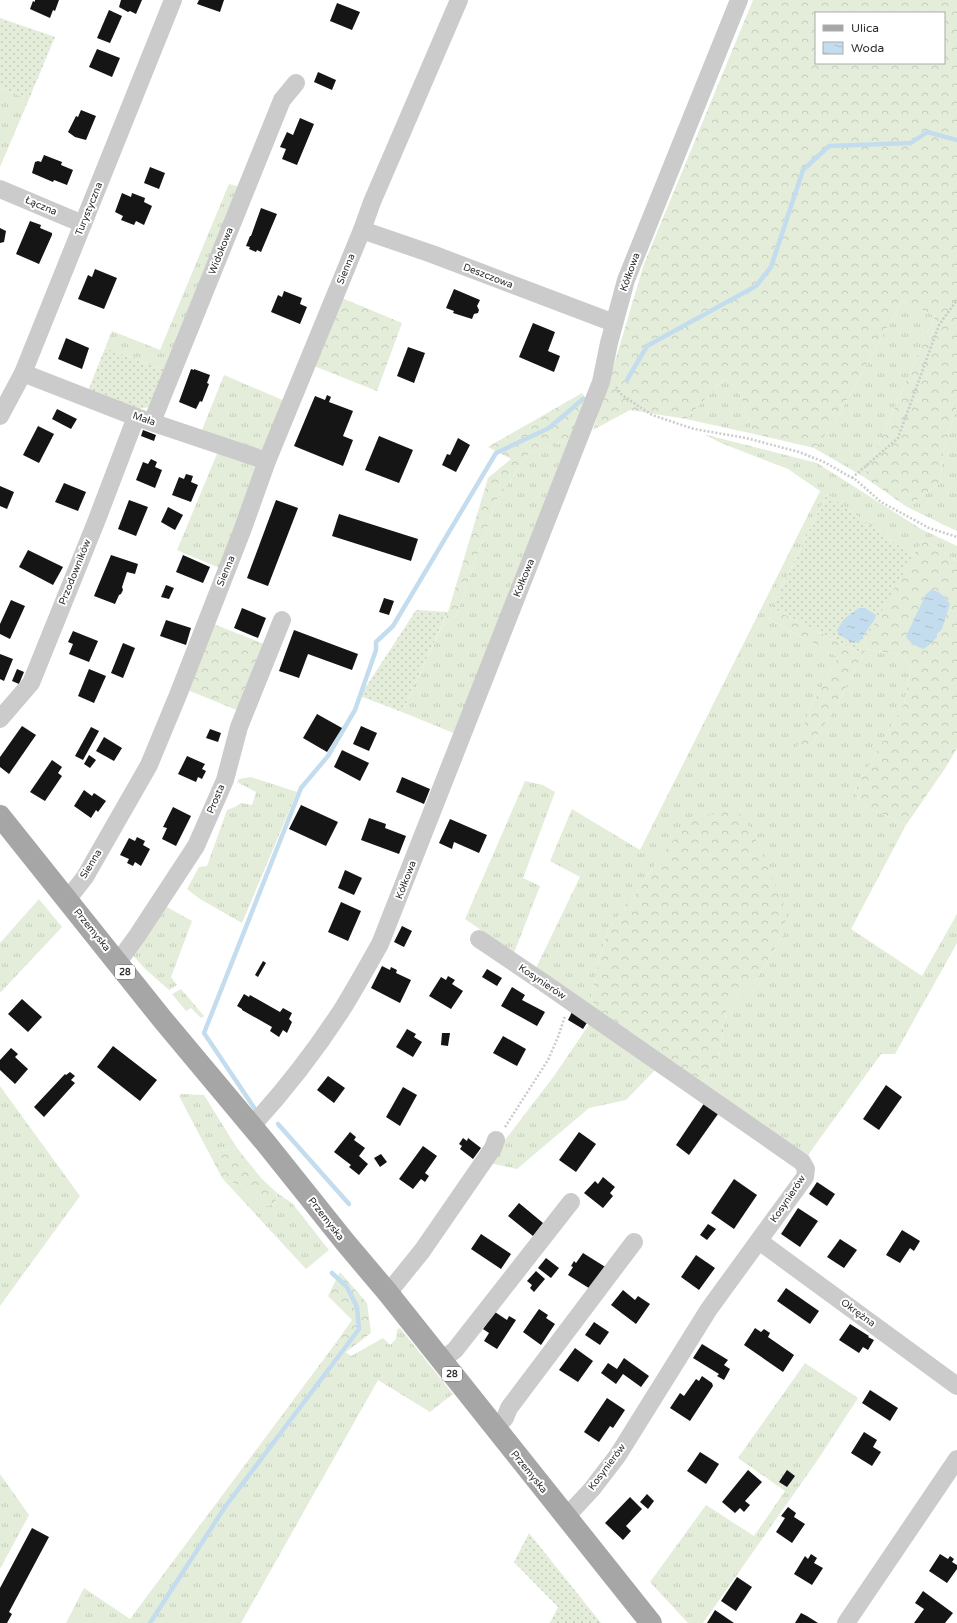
<svg xmlns="http://www.w3.org/2000/svg" width="957" height="1623" viewBox="0 0 957 1623" font-family="'Varela Round',sans-serif">
<style>
.grass{fill:url(#grass-tufts)}
.forest{fill:url(#forest-crowns);fill-rule:evenodd}
.garden{fill:url(#garden-dots)}
.water{fill:url(#water-ripples)}
.lines{fill:none;stroke-linecap:round;stroke-linejoin:round}
.stream{stroke:#c4ddee;stroke-width:4.5}
.building{fill:#151515}
.path{stroke:#cbcbcb;stroke-width:2.5;stroke-dasharray:2 2;stroke-linecap:butt}
.minor{stroke:#cbcbcb;stroke-width:18}
.major{stroke:#a6a6a6;stroke-width:22}
.labels{text-anchor:middle;dominant-baseline:central;stroke-width:4;stroke-linejoin:round;paint-order:stroke}
.shield{fill:#fff;stroke:#6d6d6d;stroke-width:1}
.shield-label{font-size:9px;font-weight:bold;fill:#2e2e2e}
.street-label{font-size:10px;fill:#2e2e2e;stroke:#fff}
</style>
<defs>
<pattern id="grass-tufts" width="24" height="20" patternUnits="userSpaceOnUse"><rect width="24" height="20" fill="#e3edda"/><path d="M3 7l-1-3M5 7V3M7 7l1-3M15 17l-1-3M17 17v-4M19 17l1-3" fill="none" stroke="#c3ccbb"/></pattern>
<pattern id="forest-crowns" width="20" height="18" patternUnits="userSpaceOnUse"><rect width="20" height="18" fill="#e3edda"/><path d="M2 6a3 3 0 1 1 6 0M12 15a3 3 0 1 1 6 0" fill="none" stroke="#c3ccbb"/></pattern>
<pattern id="garden-dots" width="8" height="8" patternUnits="userSpaceOnUse"><rect width="8" height="8" fill="#e3edda"/><path d="M2 2h.1M6 6h.1" fill="none" stroke="#c3ccbb" stroke-width="1.8" stroke-linecap="round"/></pattern>
<pattern id="water-ripples" width="26" height="14" patternUnits="userSpaceOnUse"><rect width="26" height="14" fill="#c4ddee"/><path d="M2 4q2-2 4 0t4 0M15 11q2-2 4 0t4 0" fill="none" stroke="#a9becc"/></pattern>
</defs>
<rect width="100%" height="100%" fill="#fff"/>
<!-- grass -->
<g class="grass">
<path d="M0 88 29 99 0 167Z"/>
<path d="M229 184 241 187 166 370 105 348 112 331 160 350Z"/>
<path d="M902 301 935 316 864 477 814 448 832 427Z"/>
<path d="M224 375 285 401 266 448 253 451 202 430Z"/>
<path d="M724 379 738 389 754 434 686 419Z"/>
<path d="M957 407V531L907 507 940 483 944 449Z"/>
<path d="M703 434 817 463 921 529 957 546V561L924 539 913 556 827 494 772 608 769 619 838 657 808 712 809 748 836 707 866 649 901 655 911 667 904 704 855 790 860 804 906 825 851 929 922 976 957 914V943L895 1054H881L808 1155 702 1083 719 1057 727 1007 752 986 783 935 658 860 631 901 608 929 598 965 591 997 596 1012 536 968 580 877 550 861 572 809 640 850 820 491 788 469 721 443Z"/>
<path d="M571 439 456 734 402 712 441 628 456 616 496 501 529 453Z"/>
<path d="M217 454 230 455 260 466 222 569 177 550Z"/>
<path d="M251 777 297 792 242 923 200 899 187 889 199 867 207 866 227 810 235 807 241 803 252 805 256 792 237 782 239 779Z"/>
<path d="M525 781 543 785 555 792 523 878 540 886 514 953 465 919Z"/>
<path d="M39 899 62 927 0 993V943Z"/>
<path d="M165 906 192 921 171 977 177 985 169 990 144 968 132 954Z"/>
<path d="M181 989 204 1016 201 1018 191 1008 186 1011 172 994Z"/>
<path d="M590 1023 656 1069 626 1100 589 1108 517 1169 490 1163 502 1144 554 1076Z"/>
<path d="M0 1086 80 1196 0 1306Z"/>
<path d="M181 1094 204 1095 237 1148 209 1153 179 1096Z"/>
<path d="M222 1178 241 1186 266 1206 275 1204 277 1193 292 1203 329 1250 306 1269Z"/>
<path d="M400 1328 453 1394 430 1412 378 1380 241 1623H66L84 1588 130 1619 335 1344 351 1356 383 1338 390 1345 396 1339 397 1330Z"/>
<path d="M805 1363 858 1398 819 1458 703 1623H688L650 1582 706 1505 754 1536 785 1491 738 1458Z"/>
<path d="M0 1474 29 1515 0 1569Z"/>
</g>
<!-- forest -->
<g class="forest">
<path d="M753 0H957V407L944 449 940 483 907 507 864 477 935 316 902 301 832 427 814 448 754 434 738 389 724 379 686 419 630 410 593 430 613 368 644 264ZM816 13H944V63H816Z"/>
<path d="M342 298 402 323 377 391 314 366Z"/>
<path d="M582 393 588 401 571 439 529 453 496 501 456 616 441 628 448 612 488 478 511 459 488 447Z"/>
<path d="M924 539 957 561V748L946 767 906 825 860 804 855 790 904 704 911 667 901 655 866 649 836 707 809 748 797 747 808 712 838 657 769 619 772 608 858 652 908 563Z"/>
<path d="M211 623 264 644 239 711 185 689Z"/>
<path d="M733 810 746 821 753 833 787 912 783 935 752 986 727 1007 719 1057 702 1083 596 1012 591 997 598 965 608 929 631 901 658 860 690 819Z"/>
<path d="M237 1148 261 1178 277 1193 275 1204 266 1206 241 1186 222 1178 209 1153Z"/>
<path d="M340 1272 367 1303 371 1333 346 1352 335 1344 352 1320 328 1296Z"/>
</g>
<!-- garden -->
<g class="garden">
<path d="M0 18 55 37 29 99 0 88Z"/>
<path d="M105 348 166 370 150 407 138 409 88 391Z"/>
<path d="M827 494 913 556 858 652 772 608Z"/>
<path d="M416 610 448 612 402 712 360 696Z"/>
<path d="M529 1533 601 1623H550L558 1607 514 1562Z"/>
</g>
<!-- water -->
<g class="water">
<path d="M931 590C938 590 946 597 950 604L942 629 937 634V637L928 646 923 649C916 646 909 643 906 636L926 594Z"/>
<path d="M859 608H865L876 615 875 619 859 642 853 643 838 634C838 621 849 615 859 608Z"/>
</g>
<g class="lines">
<!-- stream -->
<g class="stream">
<path d="M627 380 647 346 756 286 771 267 803 170 829 146 911 143 927 132 957 140"/>
<path d="M255 1109 204 1033 301 788 328 756 355 710 376 650V642L393 626 496 453 549 428 583 399"/>
<path d="M278 1124 349 1204"/>
<path d="M150 1623 225 1507 359 1329 357 1307 347 1287 332 1273"/>
</g>
</g>
<!-- building -->
<g class="building">
<path d="M35 0H59L55 11 53 10 50 18 30 9 33 1 35 2Z"/>
<path d="M121 0H142L136 14 130 11 128 12 119 7Z"/>
<path d="M199 0H224L220 12 197 4Z"/>
<path d="M337 3 360 12 352 30 330 21Z"/>
<path d="M109 10 122 16 110 43 97 38Z"/>
<path d="M97 49 120 58 112 77 89 67Z"/>
<path d="M318 72 336 80 332 90 314 82Z"/>
<path d="M81 110 96 116 86 140 75 137 68 132 76 116 78 117Z"/>
<path d="M300 118 314 124 297 165 282 159 286 149 280 147 287 132 293 135Z"/>
<path d="M44 155 62 162 61 165 73 170 67 185 54 180 53 182 32 173 35 162 38 161 41 162Z"/>
<path d="M150 167 165 173 159 189 144 183Z"/>
<path d="M122 193 131 197 132 193 145 198 144 202 152 206 144 225 136 221 134 225 121 220 123 216 115 212Z"/>
<path d="M261 208 277 214 261 252 257 250 256 252 249 249 250 247 246 246 250 236H251Z"/>
<path d="M30 221 41 225 40 228 52 233V235L39 264 16 254Z"/>
<path d="M0 228 6 231 4 242 0 243Z"/>
<path d="M95 269 117 278 104 309 78 299 88 275 92 277Z"/>
<path d="M454 289 480 300 477 306 479 310 478 313 474 314 472 319 453 313 454 311 446 308Z"/>
<path d="M284 291 302 298 300 304 307 307 300 324 271 312 278 295 282 297Z"/>
<path d="M533 323 555 332 548 351 560 356 554 372 519 357Z"/>
<path d="M66 338 89 348 82 369 58 359Z"/>
<path d="M408 347 425 353 414 383 397 376Z"/>
<path d="M191 369 194 370V369L210 375 207 383 209 384 202 402 200 401 196 409 179 402Z"/>
<path d="M327 395 331 397 329 402 353 411 343 436 353 440 343 466 294 446 315 396 325 400Z"/>
<path d="M57 409 77 419 71 429 52 419Z"/>
<path d="M38 426 54 434 39 463 23 455Z"/>
<path d="M143 430 156 435 154 441 141 436Z"/>
<path d="M379 436 413 450 399 483 365 470Z"/>
<path d="M458 438 470 445 456 472 442 465 447 454 450 455Z"/>
<path d="M151 459 157 462 155 467 162 470 155 488 136 480 143 462 148 464Z"/>
<path d="M186 474 193 476 191 482 198 485 191 502 172 495 179 477 184 479Z"/>
<path d="M64 483 86 492 78 511 55 502Z"/>
<path d="M0 486 14 492 7 509 0 506Z"/>
<path d="M129 500 148 507 136 536 118 529Z"/>
<path d="M276 500 298 508 268 586 247 578Z"/>
<path d="M168 507 183 515 175 530 161 522Z"/>
<path d="M339 514 418 539 411 561 332 536Z"/>
<path d="M28 550 63 567 53 585 19 567Z"/>
<path d="M111 555 138 564 135 574 127 572 122 587 123 590 121 594 119 595 115 604 94 596Z"/>
<path d="M183 555 210 567 203 583 176 572Z"/>
<path d="M166 585 174 588 169 599 161 597Z"/>
<path d="M384 598 394 601 389 615 379 612Z"/>
<path d="M11 600 25 606 10 639 0 634V624Z"/>
<path d="M242 608 266 618 258 638 234 628Z"/>
<path d="M166 620 191 628 186 645 160 636Z"/>
<path d="M294 630 358 654 352 670 308 654 299 678 279 671Z"/>
<path d="M73 631 98 641 89 662 69 654 73 644 68 642Z"/>
<path d="M123 643 135 648 123 678 111 673Z"/>
<path d="M0 654 13 659 4 681 0 679Z"/>
<path d="M17 669 24 672 19 684 12 681Z"/>
<path d="M89 669 106 676 94 703 78 696Z"/>
<path d="M317 714 342 728 327 752 303 738Z"/>
<path d="M22 726 36 735 9 774 0 767V757Z"/>
<path d="M361 726 377 733 369 751 353 744Z"/>
<path d="M91 727 99 731 83 760 75 756Z"/>
<path d="M210 729 221 733 218 742 206 738Z"/>
<path d="M104 737 122 748 114 761 96 751Z"/>
<path d="M342 750 369 763 360 781 334 767Z"/>
<path d="M89 755 96 760 90 768 84 764Z"/>
<path d="M187 756 205 764 202 769 206 771 202 779 198 777 196 782 178 774Z"/>
<path d="M52 760 62 767 58 773 62 776 45 801 30 792Z"/>
<path d="M402 777 430 789 424 804 396 792Z"/>
<path d="M84 790 92 796 94 793 106 801 98 812 96 810 91 818 74 806Z"/>
<path d="M301 805 338 822 326 846 289 829Z"/>
<path d="M173 807 191 816 176 846 162 839 167 828 163 827Z"/>
<path d="M369 818 386 824 385 828 406 836 399 854 361 840Z"/>
<path d="M450 819 487 835 479 853 454 842 452 849 439 843Z"/>
<path d="M137 837 145 841 143 845 150 849 141 866 135 862 133 866 127 863 129 859 120 855 129 838 135 841Z"/>
<path d="M345 870 362 878 354 895 338 888Z"/>
<path d="M341 902 361 911 348 941 328 932Z"/>
<path d="M402 926 412 931 404 947 394 942Z"/>
<path d="M263 961 266 963 258 977 255 975Z"/>
<path d="M382 966 390 970 391 967 397 970 396 973 411 980 400 1003 371 988Z"/>
<path d="M487 969 502 978 497 986 482 977Z"/>
<path d="M448 976 455 980 452 984 463 991 451 1009 429 996 441 977 446 980Z"/>
<path d="M512 987 525 995 522 1000 545 1012 537 1026 501 1006Z"/>
<path d="M244 994 249 997 250 995 280 1012 283 1008 292 1013 289 1019 292 1022 287 1033 283 1030 279 1037 270 1031 272 1027 242 1010V1009L237 1006Z"/>
<path d="M22 999 42 1017 28 1032 8 1014Z"/>
<path d="M572 1012 588 1021 583 1029 568 1020Z"/>
<path d="M407 1029 416 1034 414 1037 422 1042 413 1057 396 1047Z"/>
<path d="M442 1033H450L448 1046 441 1045Z"/>
<path d="M503 1036 526 1049 517 1066 493 1053Z"/>
<path d="M113 1046 157 1080 140 1101 97 1067Z"/>
<path d="M11 1048 18 1054 15 1057 28 1069 15 1084 0 1070V1060Z"/>
<path d="M70 1072 75 1076 71 1080 75 1083 44 1117 34 1107 65 1074 66 1075Z"/>
<path d="M328 1076 345 1088 334 1103 317 1090Z"/>
<path d="M886 1085 902 1097 879 1130 863 1119Z"/>
<path d="M403 1087 417 1095 400 1126 386 1117Z"/>
<path d="M705 1102 718 1114 689 1155 676 1145Z"/>
<path d="M350 1132 356 1137 354 1140 365 1148 359 1156 368 1164 359 1175 349 1167 351 1165 334 1152Z"/>
<path d="M579 1132 596 1144 576 1172 559 1160Z"/>
<path d="M463 1138 467 1141 468 1138 481 1148 473 1159 460 1149 462 1146 459 1144Z"/>
<path d="M423 1146 437 1156 425 1173 429 1176 425 1182 421 1179 413 1189 399 1179Z"/>
<path d="M381 1154 387 1162 380 1167 374 1158Z"/>
<path d="M603 1177 615 1187 610 1193 613 1196 603 1208 584 1193 595 1181 598 1184Z"/>
<path d="M734 1179 757 1195 734 1229 711 1213Z"/>
<path d="M817 1182 835 1194 827 1206 809 1194Z"/>
<path d="M519 1203 543 1223 533 1236 508 1216Z"/>
<path d="M798 1208 818 1221 800 1247 781 1234Z"/>
<path d="M708 1224 716 1229 707 1240 700 1235Z"/>
<path d="M902 1230 920 1241 914 1251 910 1248 900 1263 886 1255Z"/>
<path d="M481 1234 511 1254 501 1269 471 1249Z"/>
<path d="M840 1239 857 1250 844 1268 827 1257Z"/>
<path d="M583 1253 607 1268 592 1290 568 1275 573 1267 571 1266 574 1261 576 1263Z"/>
<path d="M696 1255 715 1268 699 1290 681 1277Z"/>
<path d="M546 1258 559 1268 551 1278 538 1268Z"/>
<path d="M536 1271 545 1279 534 1292 530 1288 532 1285 527 1281Z"/>
<path d="M786 1288 819 1311 810 1324 777 1301Z"/>
<path d="M623 1290 635 1300 638 1296 650 1304 636 1324 611 1305Z"/>
<path d="M539 1309 548 1315 546 1318 555 1324 541 1345 523 1332Z"/>
<path d="M495 1312 507 1320 509 1316 516 1320 497 1349 484 1341 489 1333 483 1329Z"/>
<path d="M594 1322 609 1332 600 1345 585 1335Z"/>
<path d="M850 1324 869 1336 868 1337 874 1340 868 1350 863 1347 859 1353 839 1340Z"/>
<path d="M755 1328 761 1332 764 1329 770 1333 768 1337 794 1355 783 1372 744 1345Z"/>
<path d="M702 1344 728 1360 724 1365 730 1369 724 1380 717 1376 719 1374 693 1358Z"/>
<path d="M575 1348 593 1361 578 1382 559 1370Z"/>
<path d="M624 1358 649 1376 641 1387 623 1374 616 1384 601 1373 608 1363 617 1369Z"/>
<path d="M702 1376 712 1383 713 1386 690 1421 670 1408 680 1393 684 1396 696 1379 699 1381Z"/>
<path d="M870 1390 898 1408 890 1421 862 1403Z"/>
<path d="M607 1398 625 1410 613 1428 610 1426 599 1442 584 1432Z"/>
<path d="M864 1432 877 1440 873 1447 881 1452 872 1466 851 1453Z"/>
<path d="M700 1452 719 1464 706 1484 687 1471Z"/>
<path d="M748 1470 762 1482 745 1501 750 1505 744 1512 740 1508 735 1513 722 1502Z"/>
<path d="M787 1470 795 1476 787 1487 779 1482Z"/>
<path d="M647 1494 654 1501 648 1509 640 1502Z"/>
<path d="M630 1497 642 1509 626 1526 631 1531 623 1540 605 1523Z"/>
<path d="M788 1507 796 1513 794 1517 805 1524 792 1543 776 1532 785 1518 781 1516Z"/>
<path d="M32 1528 49 1537 9 1612 12 1614 7 1623H0V1588Z"/>
<path d="M811 1554 817 1558 814 1563 823 1568 812 1585 794 1574 805 1556 808 1559Z"/>
<path d="M940 1554 948 1559 950 1556 954 1559 952 1562 957 1565V1569L947 1583 929 1571Z"/>
<path d="M737 1577 752 1587 736 1611 721 1601Z"/>
<path d="M923 1591 953 1613 945 1623H914L924 1609 915 1603Z"/>
<path d="M715 1610 734 1623H707Z"/>
<path d="M801 1613 807 1616 818 1623H795Z"/>
</g>
<g class="lines">
<!-- path -->
<g class="path">
<path d="M616 387 622 395 652 415 694 429 746 438 799 452 824 462 856 480 881 502 929 528 957 537"/>
<path d="M852 478 898 438 939 325 957 300"/>
<path d="M505 1127 548 1060 558 1037 565 1016"/>
</g>
<!-- minor -->
<g class="minor">
<path d="M0 189 83 224"/>
<path d="M362 230 432 254 614 323"/>
<path d="M23 373 136 417 267 461"/>
<path d="M0 416 23 373 173 0"/>
<path d="M152 422 282 100 296 83"/>
<path d="M0 719 31 683 96 522 136 417"/>
<path d="M67 900 85 877 149 765 178 695 242 531 267 461 362 230 372 202 459 0"/>
<path d="M479 939 547 985 802 1162 806 1169 805 1177 709 1309 618 1455 592 1489 566 1517"/>
<path d="M118 962 137 936 196 846 225 780 239 727 282 620"/>
<path d="M251 1127C285 1090 316 1050 343 1008 356 987 368 965 380 944L601 382 609 343 626 280 739 0"/>
<path d="M759 1241 957 1386"/>
<path d="M388 1293 422 1251 493 1148 496 1140"/>
<path d="M441 1361 455 1350 571 1202"/>
<path d="M494 1428 505 1418 509 1408 634 1242"/>
<path d="M846 1623 957 1459"/>
</g>
<!-- major -->
<path class="major" d="M0 816 163 1020 265 1142 345 1242 388 1293 651 1623"/>
</g>
<g class="labels">
<!-- shield labels -->
<g class="shield">
<rect x="115" y="965" width="20" height="14" rx="3"/>
<rect x="442" y="1367" width="20" height="14" rx="3"/>
</g>
<g class="shield-label">
<text x="125" y="972">28</text>
<text x="452" y="1374">28</text>
</g>
<!-- street labels -->
<g class="street-label">
<text transform="translate(41 206) rotate(23)">Łączna</text>
<text transform="translate(89 209) rotate(-68)">Turystyczna</text>
<text transform="translate(221 251) rotate(-68)">Widokowa</text>
<text transform="translate(346 269) rotate(-68)">Sienna</text>
<text transform="translate(630 272) rotate(-70)">Kółkowa</text>
<text transform="translate(488 276) rotate(21)">Deszczowa</text>
<text transform="translate(144 419) rotate(19)">Mała</text>
<text transform="translate(226 571) rotate(-68)">Sienna</text>
<text transform="translate(75 572) rotate(-68)">Przodowników</text>
<text transform="translate(524 578) rotate(-68)">Kółkowa</text>
<text transform="translate(216 799) rotate(-67)">Prosta</text>
<text transform="translate(91 864) rotate(-59)">Sienna</text>
<text transform="translate(406 880) rotate(-69)">Kółkowa</text>
<text transform="translate(92 930) rotate(51)">Przemyska</text>
<text transform="translate(542 982) rotate(34)">Kosynierów</text>
<text transform="translate(788 1199) rotate(-56)">Kosynierów</text>
<text transform="translate(326 1219) rotate(52)">Przemyska</text>
<text transform="translate(858 1313) rotate(36)">Okrężna</text>
<text transform="translate(607 1467) rotate(-53)">Kosynierów</text>
<text transform="translate(529 1472) rotate(51)">Przemyska</text>
</g>
</g>
<!-- legend -->
<rect x="815" y="12" width="130" height="52" fill="#ffffff" stroke="#ababab"/>
<rect x="823" y="25" width="20" height="6" fill="#a6a6a6" stroke="#ababab"/>
<text x="851" y="32" font-size="12" fill="#2e2e2e">Ulica</text>
<rect x="823" y="42" width="20" height="12" fill="url(#water-ripples)" stroke="#ababab"/>
<text x="851" y="52" font-size="12" fill="#2e2e2e">Woda</text>
</svg>
